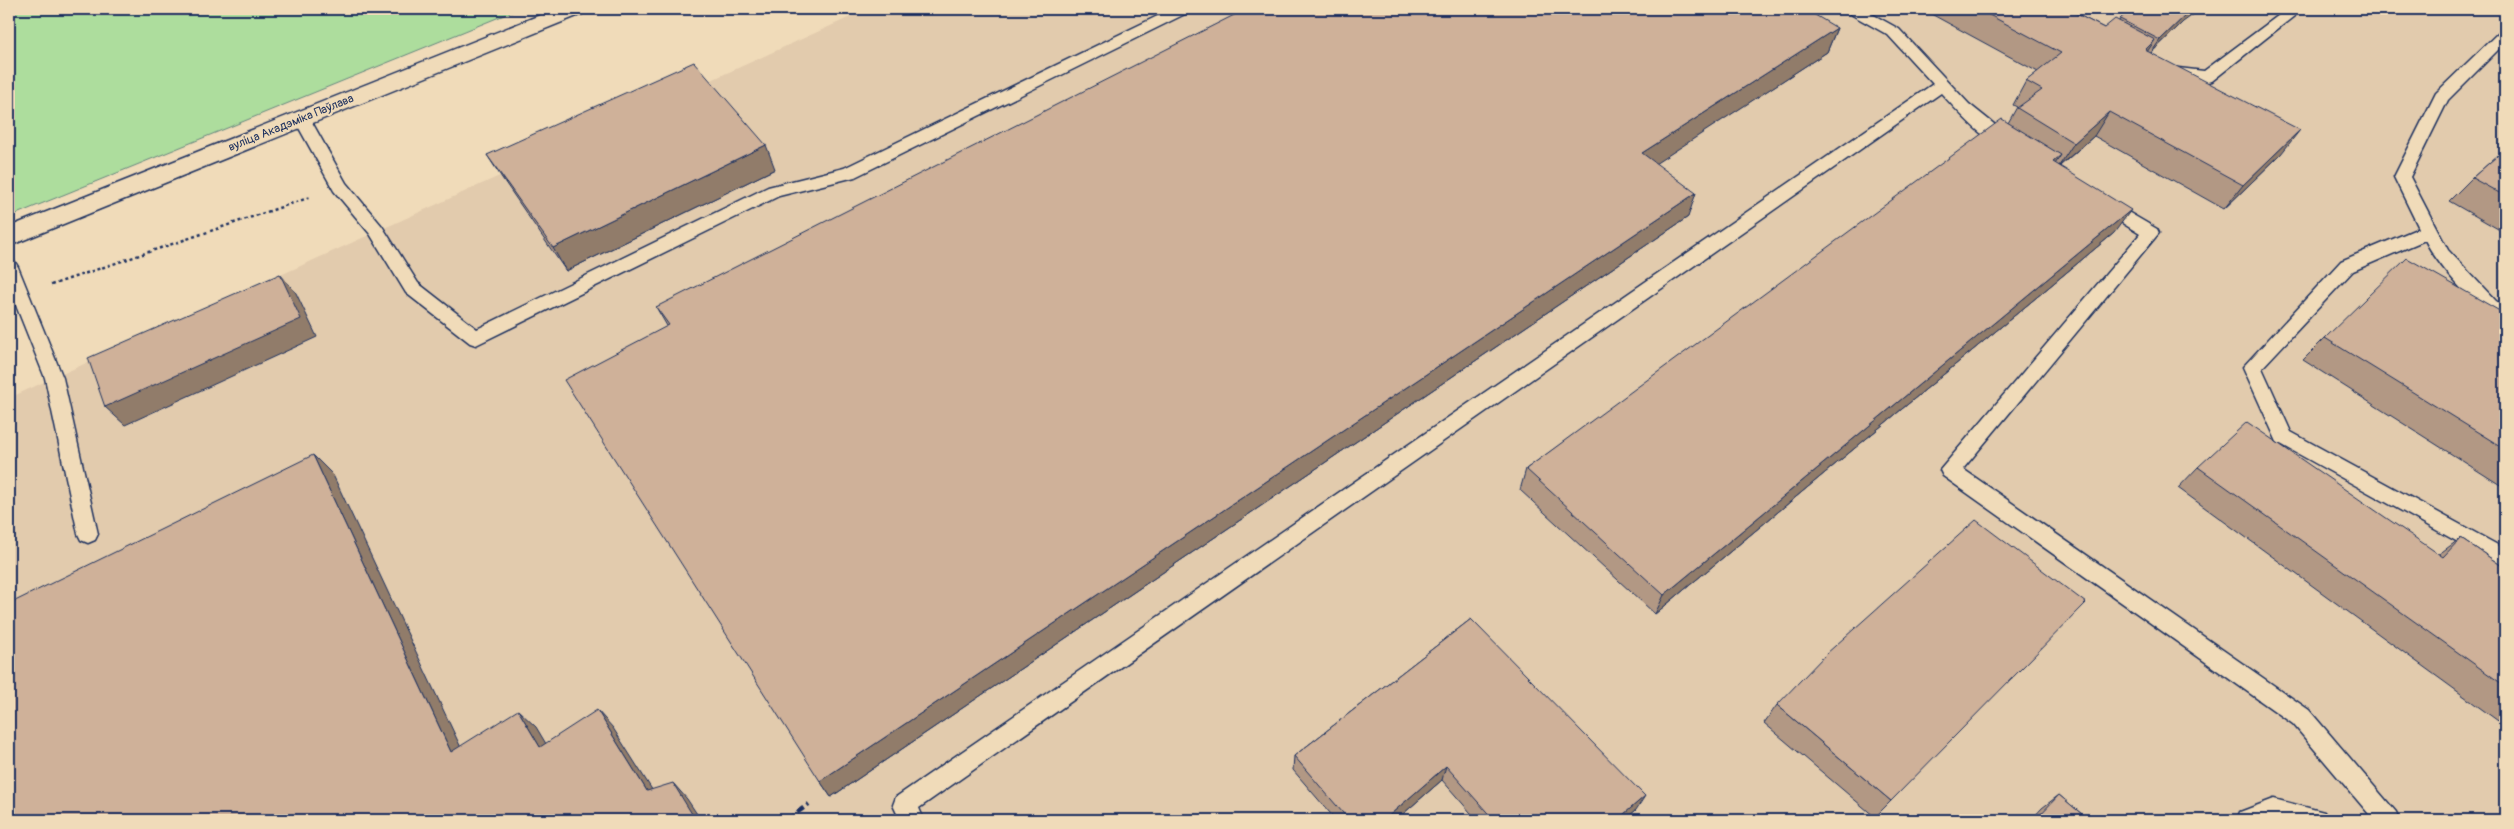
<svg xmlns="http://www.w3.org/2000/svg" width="2514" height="829" viewBox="0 0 2514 829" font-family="Pangolin,sans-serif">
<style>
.built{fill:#e2cbad}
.green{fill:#addd9d;stroke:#64867e}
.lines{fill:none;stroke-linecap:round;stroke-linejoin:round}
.service-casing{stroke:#1b2f5e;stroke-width:3}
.secondary-casing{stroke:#1b2f5e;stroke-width:3}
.path{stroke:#1b2f5e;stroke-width:2.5;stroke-dasharray:3 3;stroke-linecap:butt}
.service{fill:#f0dbb9;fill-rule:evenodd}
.secondary{fill:#f0dbb9;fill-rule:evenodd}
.rail{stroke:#1b2f5e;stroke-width:4.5;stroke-dasharray:8 4.5;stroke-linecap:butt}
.wall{fill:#b29884;stroke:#1b2f5e}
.shaded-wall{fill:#917c6b;stroke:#1b2f5e}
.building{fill:#cfb199;stroke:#1b2f5e}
.labels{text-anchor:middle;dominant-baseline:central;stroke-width:4.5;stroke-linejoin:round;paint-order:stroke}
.street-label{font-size:12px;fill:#1b2f5e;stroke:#f0dbb9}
</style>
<rect width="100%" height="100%" fill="#f0dbb9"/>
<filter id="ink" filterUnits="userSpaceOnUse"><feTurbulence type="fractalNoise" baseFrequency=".02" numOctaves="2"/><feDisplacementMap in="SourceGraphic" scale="10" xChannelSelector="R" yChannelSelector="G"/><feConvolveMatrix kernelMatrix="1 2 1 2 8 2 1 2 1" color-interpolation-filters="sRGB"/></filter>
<g filter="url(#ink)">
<!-- built -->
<path class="built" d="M868 9H2505V820H9V398Z"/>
<!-- green -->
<path class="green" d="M9 9H519L9 217Z"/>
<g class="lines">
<defs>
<g id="service">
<path d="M1172 9H1191L1189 12 855 177 779 196 476 345 470 343 406 293 370 234 334 191 294 119 296 115H308L346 183 382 226 418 283 477 329 768 187 844 168Z"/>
<path d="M1845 9H1863L1899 29 1969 104 2014 140 2016 144 2014 148C1994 154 1954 107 1941 93L919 808 924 820H900L893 805 896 797 1933 84 1888 35 1847 12Z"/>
<path d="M2287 9H2303L2212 81 2207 82 2170 77 2165 76 2162 72 2165 68 2170 67 2204 71Z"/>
<path d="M2505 29V43L2448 100 2410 177 2448 250 2496 301 2505 307V322C2479 314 2437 264 2425 240L2353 271 2262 368 2291 432 2505 549V568L2277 442 2243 367 2341 261 2419 228 2394 177 2436 93 2500 31Z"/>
<path d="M2104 198 2157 229 2159 233 1963 469 2309 710 2396 812 2399 820H2374L2293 724 1943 476 1940 470 2140 234 2098 208 2096 204 2098 200Z"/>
<path d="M9 261 15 262 18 267 63 378 98 534 95 540 88 543 81 540 78 534 45 378 9 288Z"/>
<path d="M2274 799 2324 812 2327 820H2237L2240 812Z"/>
</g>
<path id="secondary" d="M555 9H585L582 14 9 246V227Z"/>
</defs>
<!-- service casing -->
<use href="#service" class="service-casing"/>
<!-- secondary casing -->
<use href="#secondary" class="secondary-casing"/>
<!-- path -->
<path class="path" d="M51 285 311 197"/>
<!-- service -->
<use href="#service" class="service"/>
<!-- secondary -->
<use href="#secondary" class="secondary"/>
<!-- rail -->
<path class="rail" d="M787 820 809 804"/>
</g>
<!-- wall -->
<g class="wall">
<path d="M1922 9H2067L2104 28 2119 21 2120 19 2183 22 2151 53 2281 154 2224 209 2094 136 2060 166 2114 233 1655 614 1520 490 1526 469 2008 123 2017 107 2013 105 2026 81 2038 72Z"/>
<path d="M1837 28 1827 52 1655 163 1688 217 831 797 820 781 667 326 656 307Z"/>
<path d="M2505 85V93L2501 90Z"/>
<path d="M2505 149V233L2449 201 2472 178Z"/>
<path d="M487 155 775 169 566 271 502 178Z"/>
<path d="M2505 314V488L2303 360 2325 338Z"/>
<path d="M2198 467 2439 554 2461 538 2505 568V726L2178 488Z"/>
<path d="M1471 619 1636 810 1624 820H1477L1442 780 1396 820H1336L1293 770 1294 756Z"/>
<path d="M1777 705 1891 801 1875 817 1764 723Z"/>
<path d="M2059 795 2089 820H2031L2042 808Z"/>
</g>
<!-- shaded-wall -->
<g class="shaded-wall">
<path d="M2192 9H2201L2183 22 2151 53 2160 40Z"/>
<path d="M1837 28 1827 52 1635 177 1642 153Z"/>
<path d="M2155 40 2139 64 2145 50Z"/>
<path d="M2109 112 2094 136 2059 166 2074 143Z"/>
<path d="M2300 130 2281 154 2224 209 2243 185Z"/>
<path d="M766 145 775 169 566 271 553 248Z"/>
<path d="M2061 155 2046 178 2053 162Z"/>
<path d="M1696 193 1688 217 831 797 820 781Z"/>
<path d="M2131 210 2114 233 1655 614 1664 595Z"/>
<path d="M280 274 296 293 317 337 125 425 105 407Z"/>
<path d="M313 455 333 475 471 769 451 752Z"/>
<path d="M518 710 536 727 558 764 540 747Z"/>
<path d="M597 710 613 728 663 807 647 791Z"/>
<path d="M1446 766 1442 780 1396 820H1384Z"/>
<path d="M673 783 687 799 701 820H682Z"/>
<path d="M1645 796 1636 810 1624 820H1617Z"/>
</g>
<!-- building -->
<g class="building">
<path d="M1246 9H1805L1837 28 1642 153 1696 193 820 781 564 380 669 325 656 307Z"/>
<path d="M1978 9H2067L2104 28 2115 19 2155 40 2145 50 2300 130 2243 185 2109 112 2074 143 2017 108 2042 90 2026 81 2061 53Z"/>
<path d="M2131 9H2192L2160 40 2120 19Z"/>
<path d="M694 62 766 145 553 248 487 155Z"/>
<path d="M2002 119 2061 155 2053 162 2131 210 1664 595 1526 469Z"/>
<path d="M2505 149V196L2472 178Z"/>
<path d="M2407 258 2505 314V449L2325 338Z"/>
<path d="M280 274 301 319 105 407 88 358Z"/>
<path d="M2247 422 2443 557 2461 538 2505 568V686L2198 467Z"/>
<path d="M313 455 451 752 518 710 540 747 597 710 647 791 673 783 692 814 682 820H9V604Z"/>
<path d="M1976 520 2086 603 1891 801 1777 705 1826 654Z"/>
<path d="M1471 619 1645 796 1617 820H1494L1446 766 1384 820H1349L1294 756Z"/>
<path d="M2059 795 2089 820H2035Z"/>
</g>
</g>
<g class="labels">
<!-- street labels -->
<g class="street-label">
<text transform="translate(291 123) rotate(-22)">вуліца Акадэміка Паўлава</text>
</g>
</g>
<!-- margin -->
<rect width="2514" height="829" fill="none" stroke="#f0dbb9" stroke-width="30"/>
<rect x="15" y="15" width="2484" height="799" fill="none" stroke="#1b2f5e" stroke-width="2" filter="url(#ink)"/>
</svg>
